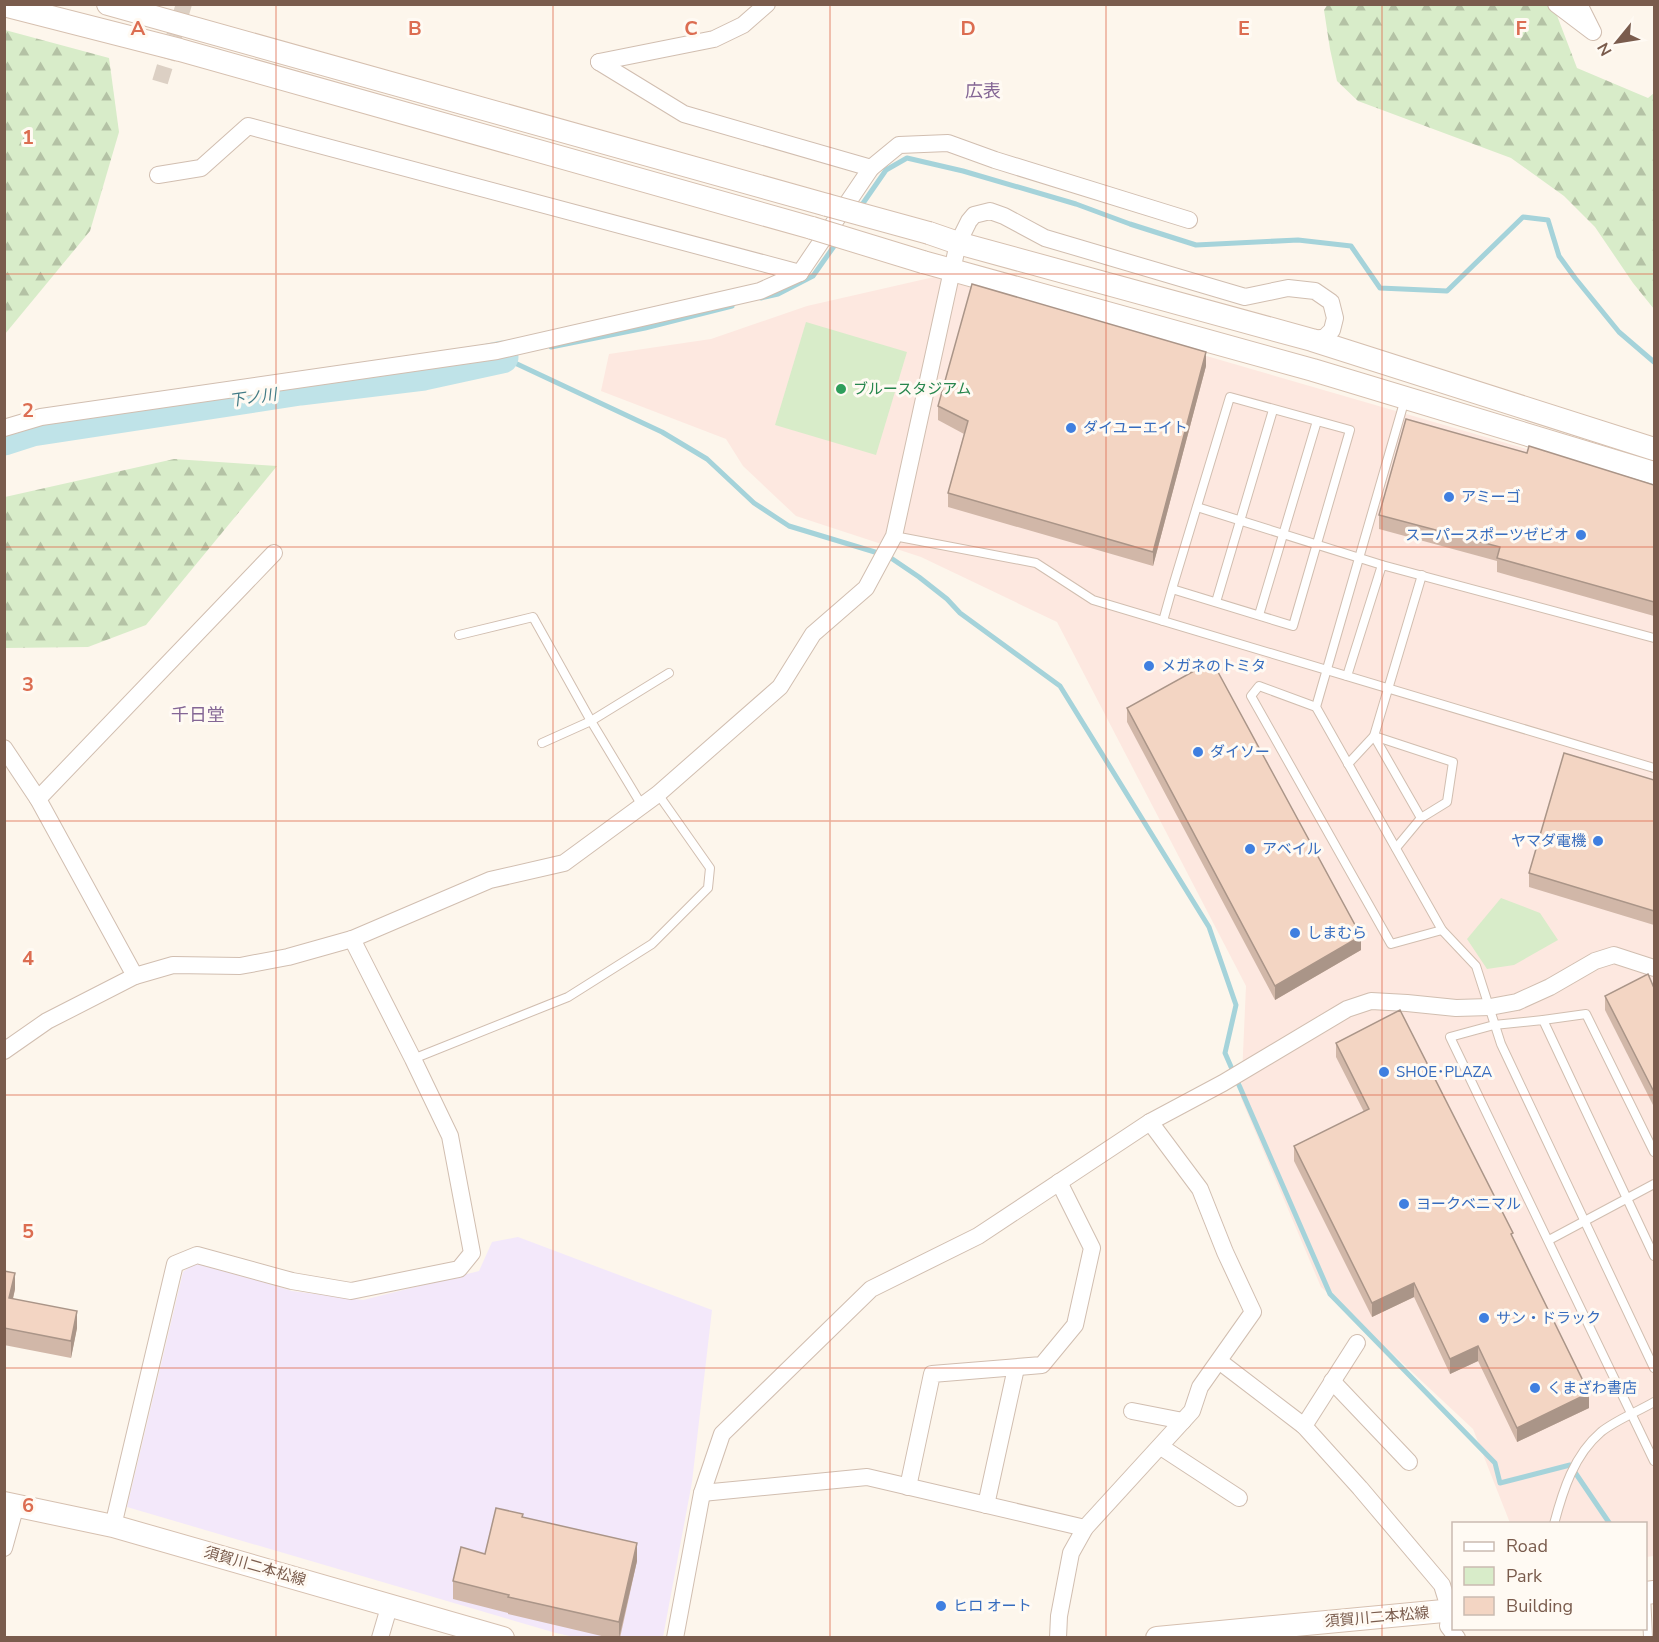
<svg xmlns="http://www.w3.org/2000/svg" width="1659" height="1642" viewBox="0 0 1659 1642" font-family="'Nunito Sans','Noto Sans JP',sans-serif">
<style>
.commercial{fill:#fde8e0}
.education{fill:#f3e8fa}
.green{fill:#d8ecc9}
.forest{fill:url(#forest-firs)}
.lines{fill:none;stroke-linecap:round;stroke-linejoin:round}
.stream{stroke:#a5d3da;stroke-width:5}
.river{stroke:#bfe3e8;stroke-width:33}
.street-tunnel{stroke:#dcd0c4;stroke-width:16;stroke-dasharray:16 8;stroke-linecap:butt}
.lane-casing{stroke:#d1beb0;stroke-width:10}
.street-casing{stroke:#d1beb0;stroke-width:18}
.secondary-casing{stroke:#d6c0b0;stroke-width:24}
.lane{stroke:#fff;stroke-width:8}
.street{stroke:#fff;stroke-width:16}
.secondary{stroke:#fff;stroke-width:22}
.secondary-bridge-casing{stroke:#d6c0b0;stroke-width:24;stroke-linecap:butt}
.secondary-bridge{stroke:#fff;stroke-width:22}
.wall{fill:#d1b7a8}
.shaded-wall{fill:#aa9588}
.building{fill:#f3d5c3;stroke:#aa9588;stroke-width:1.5}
.grid{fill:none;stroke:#dc6d51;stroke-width:1.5;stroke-opacity:0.55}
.leisure-dot{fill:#2e9e5b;stroke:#fffaf3;stroke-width:2}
.shop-dot{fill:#3f7fe0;stroke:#fffaf3;stroke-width:2}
.labels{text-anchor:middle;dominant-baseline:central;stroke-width:6;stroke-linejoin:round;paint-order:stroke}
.leisure-label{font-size:15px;fill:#27864d;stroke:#fffaf3;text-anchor:start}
.shop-label{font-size:15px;fill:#366cbe;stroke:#fffaf3;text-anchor:start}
.street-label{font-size:15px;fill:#7a5c4d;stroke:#fffaf3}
.water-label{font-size:16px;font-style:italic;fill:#437c86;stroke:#fffaf3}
.quarter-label{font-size:18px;fill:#846695;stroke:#fffaf3}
.grid-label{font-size:20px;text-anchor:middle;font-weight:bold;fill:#dc6d51;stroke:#fffaf3;stroke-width:6;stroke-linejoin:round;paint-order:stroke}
</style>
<defs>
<pattern id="forest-firs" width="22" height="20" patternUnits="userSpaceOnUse" patternTransform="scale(1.5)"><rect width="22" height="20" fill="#d8ecc9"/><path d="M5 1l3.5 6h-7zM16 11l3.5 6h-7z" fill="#b4c2a5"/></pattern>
</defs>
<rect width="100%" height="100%" fill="#fdf6ec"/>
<!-- commercial -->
<path class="commercial" d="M934 277 1654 486V1556L1646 1557V1524L1510 1523 1473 1429 1321 1287 1241 1098 1246 986 1057 622 921 557 796 516 743 466 726 439 601 391 609 354 711 339 807 306Z"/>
<!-- education -->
<path class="education" d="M518 1237 712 1310 692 1482 663 1637 579 1638 556 1633 127 1507 183 1272 197 1261 292 1291 363 1300 479 1271 492 1242Z"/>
<!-- green -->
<g class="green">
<path d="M806 322 907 352 876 455 775 425Z"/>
<path d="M1501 898 1540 913 1558 940 1514 965 1487 969 1467 939Z"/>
</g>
<!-- forest -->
<g class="forest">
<path d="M1328 4 1553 5 1577 68 1648 98 1654 93V309L1633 283 1595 227 1564 196 1511 158 1358 101 1337 81 1330 49 1324 10Z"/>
<path d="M5 30 109 58 119 132 90 231 5 334Z"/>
<path d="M174 459 277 466 146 625 88 647 5 648V497Z"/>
</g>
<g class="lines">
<!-- stream -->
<g class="stream">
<path d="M859 209 886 170 907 158 963 171 1076 204 1130 224 1196 245 1298 240 1351 246 1380 288 1447 291 1523 217 1548 220 1559 256 1575 278 1619 332 1654 362"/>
<path d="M761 298 778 294 813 276 837 242"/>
<path d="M551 347 645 328 732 306"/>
<path d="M502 357 662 432 707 459 754 503 789 526 888 556 919 577 947 599 960 613 1060 686 1209 927 1236 1005 1225 1053 1330 1294 1495 1463 1500 1483 1570 1465 1610 1524"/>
</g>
<!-- river -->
<path class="river" d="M4 439 32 430 300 389 424 374 502 357"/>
<!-- street-tunnel -->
<path class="street-tunnel" d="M160 82 184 4"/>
<defs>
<g id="lane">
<path d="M1405 399 1316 707 1442 930 1476 966 1501 1044 1654 1368"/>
<path d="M1197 507 1382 565"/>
<path d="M894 536 1036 563 1093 600 1654 768"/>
<path d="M1216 602 1273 410"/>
<path d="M1259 615 1317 421"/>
<path d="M1163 621 1172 589 1230 397 1350 430 1293 626 1172 589"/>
<path d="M459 635 533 617 591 721 641 804"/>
<path d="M1347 676 1382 565 1654 638"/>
<path d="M1316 707 1259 686 1251 696 1391 944 1442 930"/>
<path d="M1374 736 1453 762 1447 802 1421 818"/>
<path d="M1374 736 1421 818 1396 848"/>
<path d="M542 743 591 721 669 673"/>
<path d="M1348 764 1374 736 1422 575"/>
<path d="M1543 1020 1586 1014 1654 1152"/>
<path d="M413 1059 568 997 652 944 708 888 710 868 658 794"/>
<path d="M1549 1240 1654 1184"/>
<path d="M1654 1256 1543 1020 1494 1025 1450 1037 1654 1461"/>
<path d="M1554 1524C1563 1490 1574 1455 1601 1432 1616 1420 1637 1412 1654 1402"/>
<path d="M1646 1593 1648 1638"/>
</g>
<g id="street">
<path d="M1556 4 1593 32 1579 4"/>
<path d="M599 62 684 114 871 168"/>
<path d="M599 62 714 39 743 25 767 4"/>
<path d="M158 175 201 168 248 126 800 273"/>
<path d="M4 428 41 417 497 351 760 291 800 273 871 168 899 145 948 143 995 160 1189 220"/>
<path d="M4 748 38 799 135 976"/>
<path d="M38 799 274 553"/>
<path d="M4 1051 47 1021 135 976 173 965 240 966 288 957 352 939 490 880 564 863 658 794 780 687 813 634 866 588 894 536 958 243 969 221 974 215 990 211 1004 216 1045 238 1245 297 1288 288 1315 291 1331 302 1335 318 1332 330 1325 337 1312 340"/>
<path d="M1219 1361 1304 1426 1360 1488 1442 1585 1450 1611 1448 1626 1457 1638"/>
<path d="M1332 1381 1409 1462"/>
<path d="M1132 1411 1183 1421"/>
<path d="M1304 1426 1357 1343"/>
<path d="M1161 1447 1239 1498"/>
<path d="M908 1487 932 1374 1042 1365 1075 1325 1092 1248 1059 1182"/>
<path d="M702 1493 867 1477 1085 1528"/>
<path d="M986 1505 1016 1368"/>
<path d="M113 1526 175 1264 197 1255 292 1281 351 1291 459 1269 472 1253 450 1136 413 1059 352 939"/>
<path d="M4 1548 16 1505"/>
<path d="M380 1638 390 1604"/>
<path d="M675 1638 702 1493 722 1434 871 1289 978 1236 1150 1122 1223 1083 1347 1009 1371 1001 1407 1003 1456 1008 1490 1007 1517 1002 1550 987 1595 961 1614 955 1654 968"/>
<path d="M1058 1638 1059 1616 1071 1553 1085 1528 1192 1411 1200 1387 1253 1312 1225 1252 1200 1189 1150 1122"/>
</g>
<g id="secondary">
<path d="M108 4 827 205"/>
<path d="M4 5 180 50 812 228"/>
<path d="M929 233 958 243 1312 340 1654 449"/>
<path d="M923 262 1313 370 1654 473"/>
<path d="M4 1503 113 1526 503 1638"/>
<path d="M1646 1593 1654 1592"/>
<path d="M1157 1638 1454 1610"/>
</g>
</defs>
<!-- lane casing -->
<use href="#lane" class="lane-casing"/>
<!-- street casing -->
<use href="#street" class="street-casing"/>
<!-- secondary casing -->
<use href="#secondary" class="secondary-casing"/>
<!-- lane -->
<use href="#lane" class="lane"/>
<!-- street -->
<use href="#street" class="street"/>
<!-- secondary -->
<use href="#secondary" class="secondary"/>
<defs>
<g id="secondary-bridge">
<path d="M827 205 929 233"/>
<path d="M812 228 923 262"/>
</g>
</defs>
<!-- secondary-bridge casing -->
<use href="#secondary-bridge" class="secondary-bridge-casing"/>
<!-- secondary-bridge -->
<use href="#secondary-bridge" class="secondary-bridge"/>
</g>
<!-- wall -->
<g class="wall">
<path d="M1206 366 1153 566 948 507V493L964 434 938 420V406Z"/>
<path d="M1527 453 1654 485V616L1497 572V561L1379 529V515Z"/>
<path d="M1127 708 1361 950 1275 1000 1127 722Z"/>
<path d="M1654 780V925L1529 887V873Z"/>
<path d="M1654 988V1107L1605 1010V996Z"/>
<path d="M1336 1043 1513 1239 1589 1408 1517 1442 1478 1361 1450 1374 1414 1297 1372 1317 1294 1161V1146L1364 1112 1336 1057Z"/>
<path d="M4 1271 15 1289 13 1299 77 1328 71 1358 4 1345Z"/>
<path d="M523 1517 637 1561 620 1638H610L508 1614V1613L453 1599V1581L485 1554Z"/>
</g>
<!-- shaded-wall -->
<g class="shaded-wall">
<path d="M1206 352V366L1153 566V552Z"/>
<path d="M1361 936V950L1275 1000V986Z"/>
<path d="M15 1273V1289L9 1315V1298Z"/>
<path d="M1414 1283V1297L1372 1317V1303Z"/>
<path d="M77 1311V1328L71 1358V1341Z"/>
<path d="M1478 1346V1361L1450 1374V1359Z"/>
<path d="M1589 1393V1408L1517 1442V1428Z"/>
<path d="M637 1543V1561L619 1638V1622Z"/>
</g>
<!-- building -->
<g class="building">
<path d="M972 284 1206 352 1153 552 948 493 968 421 938 406Z"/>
<path d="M1406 419 1527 453 1529 446 1654 485V602L1497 558 1500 547 1379 515Z"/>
<path d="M1212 661 1361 936 1275 986 1127 708Z"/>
<path d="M1564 753 1654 780V911L1529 873Z"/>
<path d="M1648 974 1654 988V1092L1605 996Z"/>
<path d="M1400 1010 1513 1233 1511 1234 1589 1393 1517 1428 1478 1346 1450 1359 1414 1283 1372 1303 1294 1146 1369 1109 1336 1043Z"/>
<path d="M4 1271 15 1273 9 1298 77 1311 71 1341 4 1328Z"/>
<path d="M496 1508 523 1514 522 1517 637 1543 619 1622 508 1597 509 1595 453 1581 461 1547 485 1554Z"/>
</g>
<!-- grid -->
<path class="grid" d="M276 4V1638M553 4V1638M830 4V1638M1106 4V1638M1382 4V1638M4 274H1654M4 547H1654M4 821H1654M4 1095H1654M4 1368H1654"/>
<!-- markers -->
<circle class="leisure-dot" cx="841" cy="389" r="6"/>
<g class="shop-dot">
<circle cx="1071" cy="428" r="6"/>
<circle cx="1449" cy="497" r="6"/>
<circle cx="1581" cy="535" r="6"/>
<circle cx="1149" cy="666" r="6"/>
<circle cx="1198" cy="752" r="6"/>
<circle cx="1598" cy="841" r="6"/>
<circle cx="1250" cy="849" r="6"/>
<circle cx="1295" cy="933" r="6"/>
<circle cx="1384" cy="1072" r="6"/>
<circle cx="1404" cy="1204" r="6"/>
<circle cx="1484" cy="1318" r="6"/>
<circle cx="1535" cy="1388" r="6"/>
<circle cx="941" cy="1606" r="6"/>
</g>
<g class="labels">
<!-- leisure labels -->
<g class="leisure-label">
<text x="853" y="389">ブルースタジアム</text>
</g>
<!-- shop labels -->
<g class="shop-label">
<text x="1083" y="428">ダイユーエイト</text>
<text x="1461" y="497">アミーゴ</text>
<text x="1569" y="535" text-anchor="end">スーパースポーツゼビオ</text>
<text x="1161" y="666">メガネのトミタ</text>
<text x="1210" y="752">ダイソー</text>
<text x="1586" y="841" text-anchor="end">ヤマダ電機</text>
<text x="1262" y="849">アベイル</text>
<text x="1307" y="933">しまむら</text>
<text x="1396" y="1072">SHOE･PLAZA</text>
<text x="1416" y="1204">ヨークベニマル</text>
<text x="1496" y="1318">サン・ドラック</text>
<text x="1547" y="1388">くまざわ書店</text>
<text x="953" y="1606">ヒロ オート</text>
</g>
<!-- street labels -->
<g class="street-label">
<text transform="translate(255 1566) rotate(16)">須賀川二本松線</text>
<text transform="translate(1377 1617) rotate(-5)">須賀川二本松線</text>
</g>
<!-- water labels -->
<g class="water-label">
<text transform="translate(253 398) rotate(-8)">下ノ川</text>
</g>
<!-- quarter labels -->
<g class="quarter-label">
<text x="983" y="91">広表</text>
<text x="198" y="715">千日堂</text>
</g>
</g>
<g class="grid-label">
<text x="138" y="35">A</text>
<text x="415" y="35">B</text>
<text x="691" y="35">C</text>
<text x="968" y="35">D</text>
<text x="1244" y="35">E</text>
<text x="1521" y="35">F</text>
<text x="28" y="144">1</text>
<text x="28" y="417">2</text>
<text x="28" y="691">3</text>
<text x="28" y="965">4</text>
<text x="28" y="1238">5</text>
<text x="28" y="1512">6</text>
</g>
<!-- border -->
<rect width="1659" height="1642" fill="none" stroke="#7a5c4d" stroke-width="12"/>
<!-- legend -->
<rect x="1452" y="1522" width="195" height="108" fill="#fffaf3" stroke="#cabbb1" stroke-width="1.5"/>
<rect x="1464" y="1542" width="30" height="9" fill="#ffffff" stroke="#cabbb1" stroke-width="1.5"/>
<text x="1506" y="1552" font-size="18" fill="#7a5c4d">Road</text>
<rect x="1464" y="1567" width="30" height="18" fill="#d8ecc9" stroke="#cabbb1" stroke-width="1.5"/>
<text x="1506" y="1582" font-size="18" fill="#7a5c4d">Park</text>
<rect x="1464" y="1597" width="30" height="18" fill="#f3d5c3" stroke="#cabbb1" stroke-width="1.5"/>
<text x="1506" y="1612" font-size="18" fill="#7a5c4d">Building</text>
<!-- north arrow -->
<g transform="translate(1617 42) rotate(240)" stroke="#fffaf3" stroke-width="4.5" paint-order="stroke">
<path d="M0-4.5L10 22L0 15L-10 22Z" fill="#7a5c4d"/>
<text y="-9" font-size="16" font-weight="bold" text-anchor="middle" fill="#7a5c4d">N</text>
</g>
</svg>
